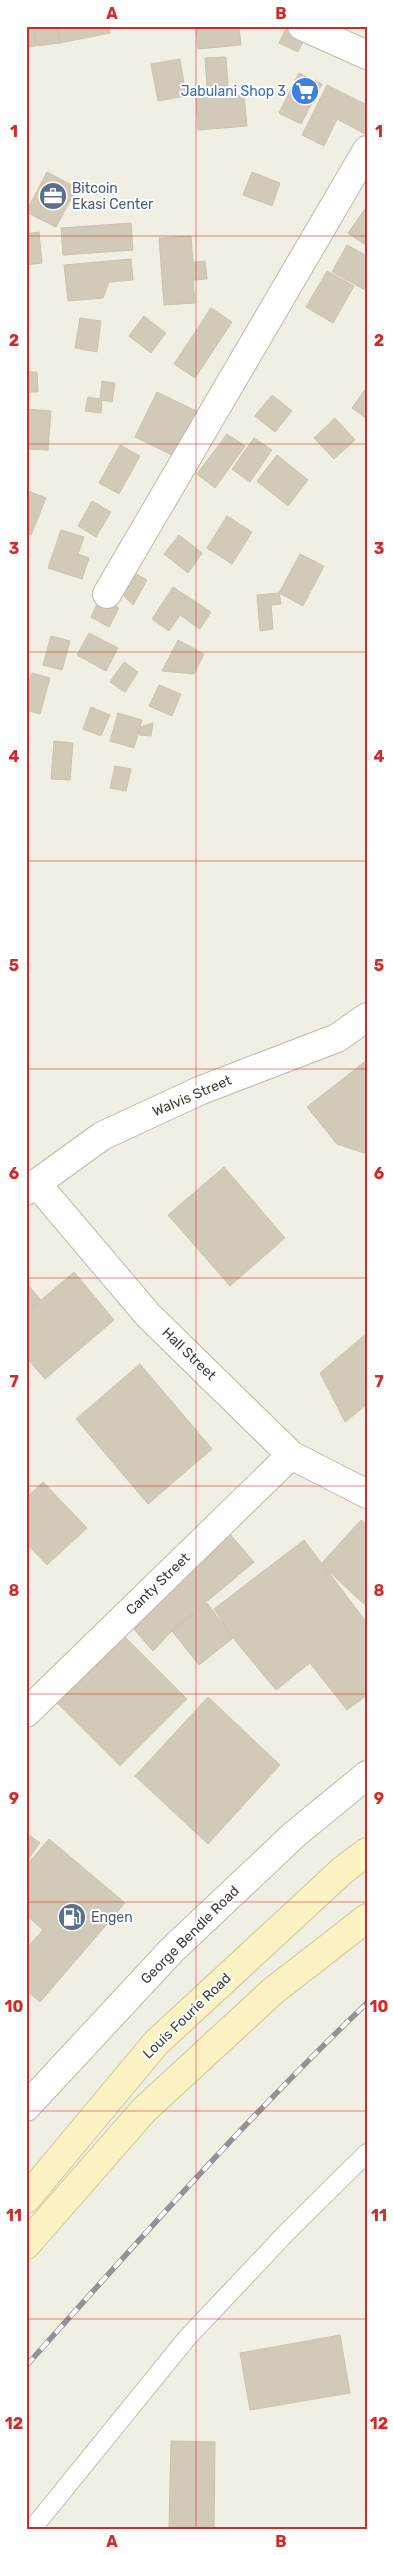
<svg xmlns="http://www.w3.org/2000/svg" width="393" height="2555" viewBox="0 0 393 2555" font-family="Rubik,sans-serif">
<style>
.building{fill:#d1cab9;stroke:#ccc3ad}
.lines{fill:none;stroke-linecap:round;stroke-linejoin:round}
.service-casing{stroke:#beb9aa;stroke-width:20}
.minor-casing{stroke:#beb9aa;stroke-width:30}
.secondary-casing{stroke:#cfc595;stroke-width:30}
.service{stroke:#fff;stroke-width:18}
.minor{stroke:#fff;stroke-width:28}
.secondary{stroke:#fbf3c3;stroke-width:28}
.rail-casing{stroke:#939393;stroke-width:5.5}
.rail{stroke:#fff;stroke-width:4;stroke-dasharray:11;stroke-linecap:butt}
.grid{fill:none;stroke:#d62828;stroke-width:1;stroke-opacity:0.55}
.labels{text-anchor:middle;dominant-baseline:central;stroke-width:4;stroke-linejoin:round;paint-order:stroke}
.shop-label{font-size:14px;fill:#366cbe;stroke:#fff;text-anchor:end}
.service-label{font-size:14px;fill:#4e5e75;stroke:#fff;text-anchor:start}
.street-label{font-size:14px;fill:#423e34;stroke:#fff}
.neatline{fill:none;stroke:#d62828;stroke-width:2}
.grid-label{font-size:16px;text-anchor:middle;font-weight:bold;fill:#d62828}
</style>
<rect width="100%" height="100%" fill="#f1eee3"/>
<!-- building -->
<g class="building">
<path d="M26 26H34L35 46 26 48Z"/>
<path d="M34 26H57L60 43 35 46Z"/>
<path d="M57 26H109L110 33 60 43Z"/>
<path d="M196 26H239L241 45 198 49Z"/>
<path d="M287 26H311L298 52 279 43Z"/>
<path d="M226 57 228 86 207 87 205 58Z"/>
<path d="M180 59 186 96 158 101 151 64Z"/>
<path d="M299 73 322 84 301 124 279 113Z"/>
<path d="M327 85 367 105 365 134 337 119 324 146 302 135Z"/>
<path d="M244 95 247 126 198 130 196 98Z"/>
<path d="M47 172 77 188 56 227 26 212Z"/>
<path d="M252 172 280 183 272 206 243 195Z"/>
<path d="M367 206V246L348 233Z"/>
<path d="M131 223 133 250 63 255 61 228Z"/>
<path d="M39 232 42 263 26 265V234Z"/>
<path d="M191 236 193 262 205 261 207 279 193 280 195 303 164 305 159 238Z"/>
<path d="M347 245 367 256V291L332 272Z"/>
<path d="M131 259 133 280 109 282 103 298 68 301 64 265Z"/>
<path d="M327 271 354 286 333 323 306 307Z"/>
<path d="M211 308 232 322 195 378 174 364Z"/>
<path d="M144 316 166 333 151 353 129 336Z"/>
<path d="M80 318 101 321 97 352 75 348Z"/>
<path d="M26 372H37L38 392H26Z"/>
<path d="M102 381 115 383 112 402 102 400 101 413 85 411 88 397 100 399Z"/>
<path d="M367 387V419L352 408Z"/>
<path d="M157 392 198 412 176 457 135 437Z"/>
<path d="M272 395 292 411 275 432 255 416Z"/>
<path d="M26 409 51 411 48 450 26 449Z"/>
<path d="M335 418 355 440 334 459 314 438Z"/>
<path d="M227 434 245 446 215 488 197 474Z"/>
<path d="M254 438 272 450 250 482 232 469Z"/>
<path d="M120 445 140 456 119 494 99 483Z"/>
<path d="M277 455 308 480 288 506 257 481Z"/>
<path d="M26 490 46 498 31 535 26 533Z"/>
<path d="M92 501 111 512 96 537 78 526Z"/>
<path d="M227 516 252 532 232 564 207 548Z"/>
<path d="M61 530 84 537 78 554 89 558 82 579 48 568Z"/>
<path d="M179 535 202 553 188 573 164 554Z"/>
<path d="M300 554 324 566 303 606 279 593Z"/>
<path d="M128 569 147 580 133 605 117 589Z"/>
<path d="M173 587 211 612 200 629 180 615 169 631 152 619Z"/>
<path d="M279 593 281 604 271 605 273 629 260 631 257 595Z"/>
<path d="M100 598 119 608 109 627 91 617Z"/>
<path d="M89 633 118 648 106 671 77 655Z"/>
<path d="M51 636 70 641 62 670 43 665Z"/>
<path d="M178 640 204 654 194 674 162 671Z"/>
<path d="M124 662 138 672 125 692 110 682Z"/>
<path d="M32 673 50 678 40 714 26 710V695Z"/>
<path d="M159 685 181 694 172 716 149 706Z"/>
<path d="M91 707 110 715 101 736 83 729Z"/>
<path d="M118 713 142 720 134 748 110 741Z"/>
<path d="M153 723 151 736 139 735 140 727Z"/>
<path d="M54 741 73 743 70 780 51 779Z"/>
<path d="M115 766 131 769 126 791 110 788Z"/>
<path d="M367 1060V1154L337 1144 307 1107Z"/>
<path d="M224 1167 285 1238 230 1286 168 1215Z"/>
<path d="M74 1272 114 1320 45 1379 26 1357V1313Z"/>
<path d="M26 1283 41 1300 26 1313Z"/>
<path d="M367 1333V1408L365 1406 345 1422 320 1373Z"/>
<path d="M140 1364 212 1449 148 1504 76 1419Z"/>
<path d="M43 1482 87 1528 47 1565 26 1543V1498Z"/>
<path d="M361 1520 367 1525V1607L321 1564Z"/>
<path d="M228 1532 254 1562 172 1631 153 1651 127 1621Z"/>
<path d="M304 1540 367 1623V1695L347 1710 310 1663 276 1690 233 1638 214 1609Z"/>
<path d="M207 1603 233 1638 199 1665 172 1631Z"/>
<path d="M117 1629 187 1699 120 1766 50 1696Z"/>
<path d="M208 1697 280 1765 208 1844 135 1776Z"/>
<path d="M26 1833 40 1843 26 1862Z"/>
<path d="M49 1839 125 1903 40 2002 26 1990V1949L43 1930 26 1915V1866Z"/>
<path d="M340 2335 350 2393 250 2410 240 2353Z"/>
<path d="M171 2441 215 2442 214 2529H169Z"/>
</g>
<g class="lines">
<defs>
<path id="service" d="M32 2529 187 2338 289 2230 367 2153"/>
<g id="minor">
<path d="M302 26 367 55"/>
<path d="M107 594 367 150"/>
<path d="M37 1184 148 1315 291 1455 367 1494"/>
<path d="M26 1191 102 1136 199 1091 337 1038 367 1017"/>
<path d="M26 1713 291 1455"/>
<path d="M26 2107 172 1950 295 1834 367 1775"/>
</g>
<g id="secondary">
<path d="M26 2199 156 2043 343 1870 367 1852"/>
<path d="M26 2245 144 2110 273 1991 367 1918"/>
</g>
</defs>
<!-- service casing -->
<use href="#service" class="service-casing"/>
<!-- minor casing -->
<use href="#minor" class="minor-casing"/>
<!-- secondary casing -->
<use href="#secondary" class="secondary-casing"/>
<!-- service -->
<use href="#service" class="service"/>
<!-- minor -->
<use href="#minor" class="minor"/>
<!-- secondary -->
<use href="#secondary" class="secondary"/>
<defs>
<path id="rail" d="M26 2366C137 2242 247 2118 367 2003"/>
</defs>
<!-- rail casing -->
<use href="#rail" class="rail-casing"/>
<!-- rail -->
<use href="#rail" class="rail"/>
</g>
<!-- grid -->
<path class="grid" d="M196 26V2529M26 236H367M26 444H367M26 652H367M26 861H367M26 1069H367M26 1278H367M26 1486H367M26 1694H367M26 1902H367M26 2111H367M26 2319H367"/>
<!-- icons -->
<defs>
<symbol id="supermarket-disc" viewBox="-11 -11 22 22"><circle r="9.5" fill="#3f7fe0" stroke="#fff"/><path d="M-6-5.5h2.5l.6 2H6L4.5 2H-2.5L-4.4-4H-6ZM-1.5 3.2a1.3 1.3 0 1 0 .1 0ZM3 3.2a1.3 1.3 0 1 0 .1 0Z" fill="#fff"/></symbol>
<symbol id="office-disc" viewBox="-11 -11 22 22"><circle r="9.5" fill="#5c6f8a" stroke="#fff"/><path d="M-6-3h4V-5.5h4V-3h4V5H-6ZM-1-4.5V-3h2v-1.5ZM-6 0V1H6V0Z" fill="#fff"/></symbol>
<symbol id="fuel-disc" viewBox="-11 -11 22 22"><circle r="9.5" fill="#5c6f8a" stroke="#fff"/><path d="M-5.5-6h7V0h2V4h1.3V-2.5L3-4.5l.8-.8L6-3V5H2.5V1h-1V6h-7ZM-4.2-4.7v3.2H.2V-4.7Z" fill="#fff"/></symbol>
</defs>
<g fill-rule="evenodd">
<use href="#supermarket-disc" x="289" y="75" width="32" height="32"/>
<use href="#office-disc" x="37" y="180" width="32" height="32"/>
<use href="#fuel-disc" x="56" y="1901" width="32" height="32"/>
</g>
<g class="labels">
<!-- shop labels -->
<g class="shop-label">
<text x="286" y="91">Jabulani Shop 3</text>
</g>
<!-- service labels -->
<g class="service-label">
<text x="72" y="188">Bitcoin<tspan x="72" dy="16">Ekasi Center</tspan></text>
<text x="91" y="1917">Engen</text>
</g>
<!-- street labels -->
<g class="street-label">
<text transform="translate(192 1096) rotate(-23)">Walvis Street</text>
<text transform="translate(189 1354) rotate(44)">Hall Street</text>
<text transform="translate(158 1584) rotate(-44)">Canty Street</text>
<text transform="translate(190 1935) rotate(-45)">George Bendle Road</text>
<text transform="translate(187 2016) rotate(-44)">Louis Fourie Road</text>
</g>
</g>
<!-- border -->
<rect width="393" height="2555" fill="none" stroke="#ffffff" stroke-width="55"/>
<rect x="28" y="28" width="338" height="2500" class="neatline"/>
<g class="grid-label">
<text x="112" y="19">A</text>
<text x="281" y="19">B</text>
<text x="14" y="137">1</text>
<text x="379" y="137">1</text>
<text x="14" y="346">2</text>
<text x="379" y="346">2</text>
<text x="14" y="554">3</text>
<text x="379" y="554">3</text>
<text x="14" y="762">4</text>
<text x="379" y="762">4</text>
<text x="14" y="971">5</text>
<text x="379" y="971">5</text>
<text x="14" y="1179">6</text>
<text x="379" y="1179">6</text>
<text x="14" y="1387">7</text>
<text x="379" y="1387">7</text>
<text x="14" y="1596">8</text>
<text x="379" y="1596">8</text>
<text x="14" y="1804">9</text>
<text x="379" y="1804">9</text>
<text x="14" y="2012">10</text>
<text x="379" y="2012">10</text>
<text x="14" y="2221">11</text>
<text x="379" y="2221">11</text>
<text x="14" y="2429">12</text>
<text x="379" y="2429">12</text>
<text x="112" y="2547">A</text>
<text x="281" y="2547">B</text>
</g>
</svg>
